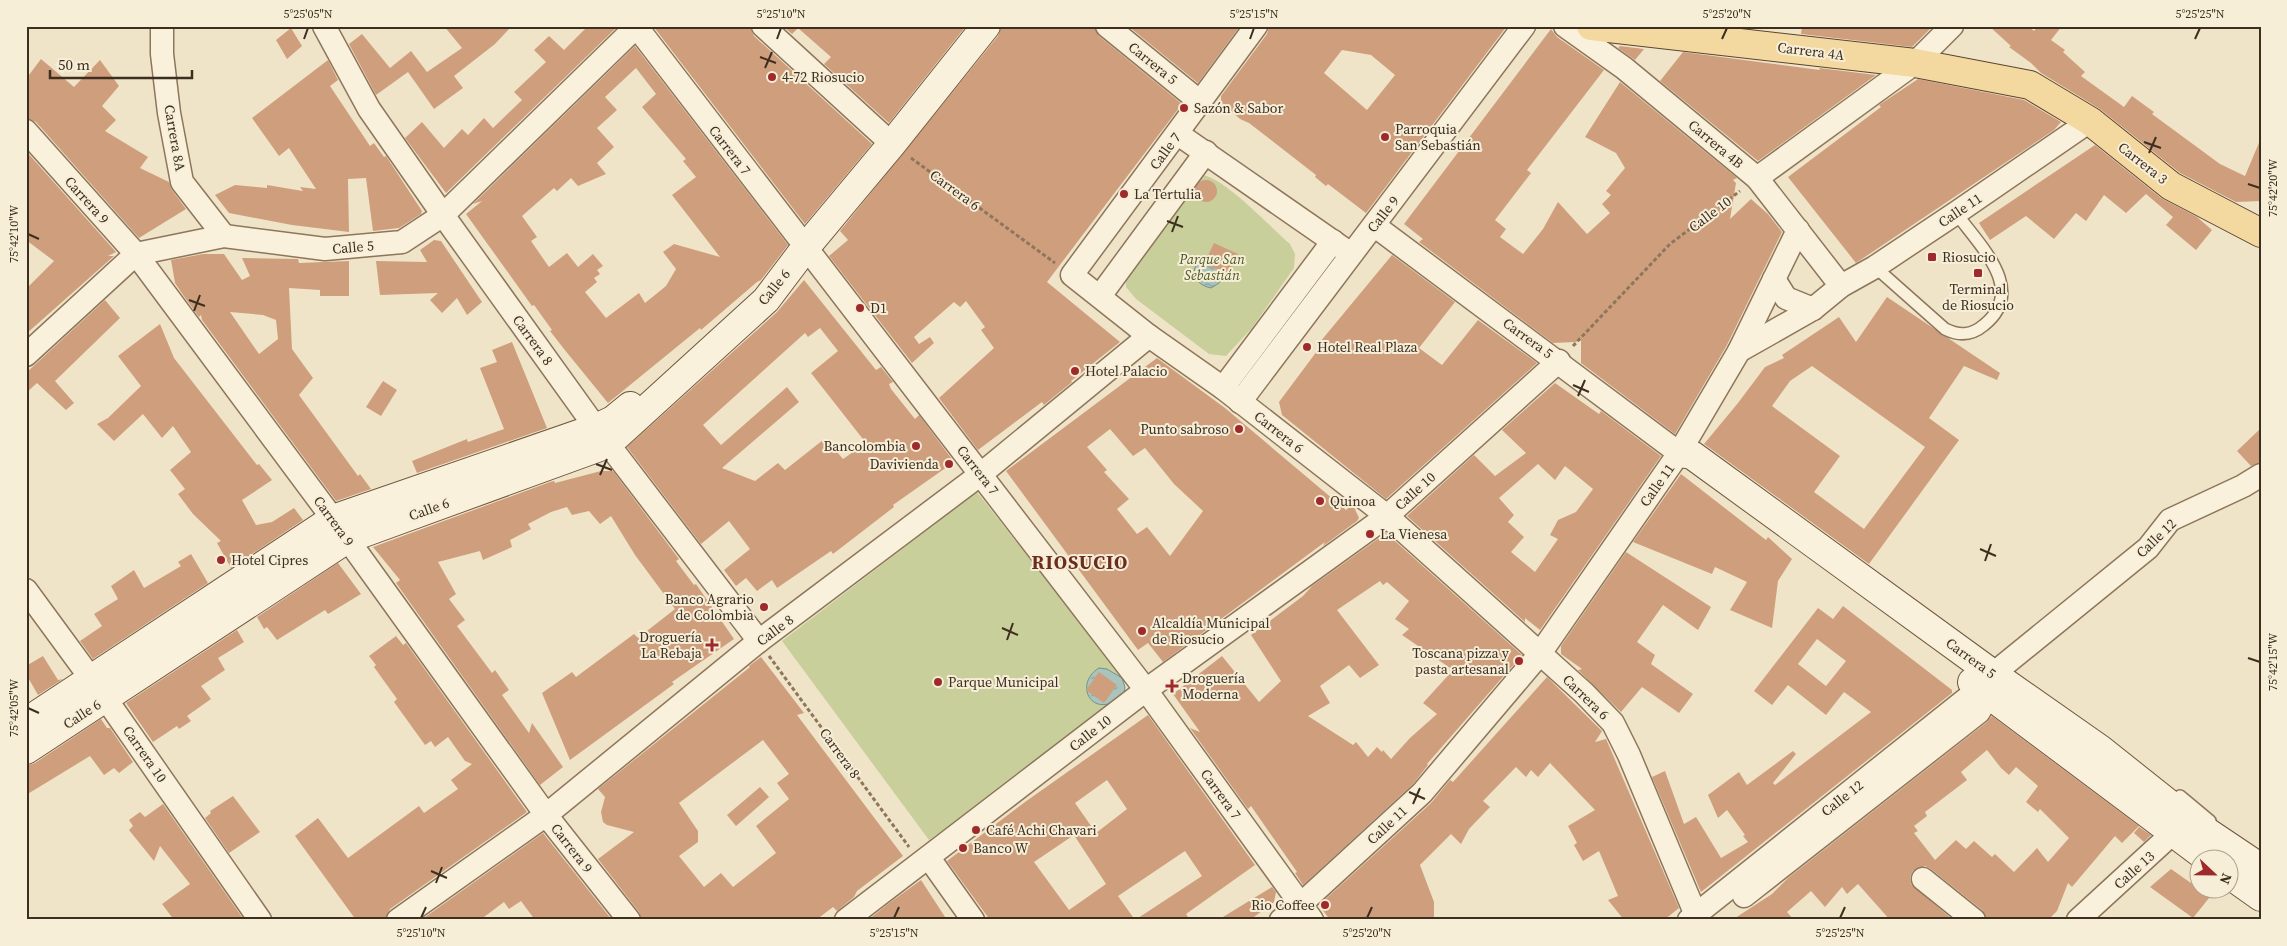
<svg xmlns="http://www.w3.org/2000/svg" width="2287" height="946" viewBox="0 0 2287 946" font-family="'Source Serif 4',serif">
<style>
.green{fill:#c9cf9b}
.water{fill:url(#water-ripples);stroke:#6f938a}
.building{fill:#cf9f7d;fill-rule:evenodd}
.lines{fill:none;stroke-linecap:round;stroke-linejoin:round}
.lane-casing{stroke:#8d765c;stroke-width:14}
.street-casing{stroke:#8d765c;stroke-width:25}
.secondary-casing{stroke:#6f573f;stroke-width:30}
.primary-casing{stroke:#5b4430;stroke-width:30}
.path{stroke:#8d765c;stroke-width:3;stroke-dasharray:4 2.5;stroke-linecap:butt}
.lane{stroke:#faf1dc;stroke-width:11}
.street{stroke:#faf1dc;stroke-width:22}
.secondary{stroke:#faf1dc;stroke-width:28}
.primary{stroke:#f3d9a0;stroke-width:28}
.ticks{fill:none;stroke:#3d2e20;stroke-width:2}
.poi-dot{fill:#9e2a2b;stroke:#f7eed8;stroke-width:2}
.labels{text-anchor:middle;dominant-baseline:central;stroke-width:4;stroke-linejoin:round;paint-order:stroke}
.street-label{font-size:14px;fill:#3d2e20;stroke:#f7eed8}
.poi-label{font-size:14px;fill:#3d2e20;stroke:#f7eed8;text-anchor:start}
.park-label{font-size:14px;font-style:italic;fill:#4d5a26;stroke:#f7eed8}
.district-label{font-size:19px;font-weight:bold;letter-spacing:1px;fill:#6b2e1e;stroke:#f7eed8}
.neatline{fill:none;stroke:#3d2e20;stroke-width:2}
.ticks-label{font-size:12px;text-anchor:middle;fill:#3d2e20}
</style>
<defs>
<pattern id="water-ripples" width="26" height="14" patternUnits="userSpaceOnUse" patternTransform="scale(1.25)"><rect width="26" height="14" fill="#a9c4bc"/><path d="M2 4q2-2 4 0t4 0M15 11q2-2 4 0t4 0" fill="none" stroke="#8ba098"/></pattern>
</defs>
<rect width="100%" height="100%" fill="#f0e4c8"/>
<!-- green -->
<g class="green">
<path d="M1203 175C1227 180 1269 226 1290 244L1295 254 1294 268 1252 328 1226 356 1209 354 1136 299 1126 287V271L1195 179Z"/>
<path d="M977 492 1119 672 1125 687 1107 713 929 840 782 641Z"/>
</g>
<!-- water -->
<g class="water">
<path d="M1209 255 1226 270 1219 283 1211 288C1189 283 1189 263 1209 255Z"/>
<path d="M1099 668 1107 669 1122 678 1125 687 1124 694C1120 696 1115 702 1111 703 1088 712 1076 682 1099 668Z"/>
</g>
<!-- building -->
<g class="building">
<path d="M444 26H512L495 44 454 76 463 88 434 109 408 72 376 95 349 44 362 34 390 68 411 51 427 72 462 48Z"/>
<path d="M588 26H618L446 193 405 138 422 122 444 148 462 129 468 135 484 118 493 128 522 100 514 92 546 62 534 50 549 36 564 50Z"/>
<path d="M653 26H750L754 36 872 144 805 224Z"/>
<path d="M783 26H966L889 123 824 64 831 57 798 28 792 34Z"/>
<path d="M1001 26H1094L1099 36 1182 104 1047 282 1120 342 1071 381 1072 382 1044 405 1042 402 978 450 939 398 994 348 981 330 985 327 966 301 960 307 954 302 914 337 919 344 930 337 934 343 912 363 829 256 848 240 840 231 998 36Z"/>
<path d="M1128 26H1240L1198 83Z"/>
<path d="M1269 26H1507L1366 213 1328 184 1326 186 1315 177 1316 175 1249 123 1240 119 1221 102V96L1267 34ZM1342 50 1371 55 1395 75 1367 110 1324 73Z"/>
<path d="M1802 26H1933L1912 47 1801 34Z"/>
<path d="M1989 26H2028L2034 31 2038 26H2062L2051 40 2065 50 2063 52 2085 72 2081 76 2124 107 2132 96 2154 112 2152 114 2220 164 2245 176 2261 138V201L2236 202 2180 173 2100 109 2041 73 2031 63 2009 47 2011 46Z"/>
<path d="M291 28 302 46 287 59 276 40Z"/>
<path d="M1551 29 1557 37 1604 70 1527 170 1531 173 1495 220 1506 229 1500 237 1523 254 1543 229 1558 202 1587 234 1610 213 1602 204 1611 195 1606 191 1625 168 1616 153 1585 137 1620 82 1737 178 1733 180 1736 183 1730 219 1751 199 1768 214 1782 232 1727 345 1675 434 1581 363V338L1576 342 1553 343 1419 242 1423 239 1404 224Z"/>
<path d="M635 46 788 245 761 280 757 282 701 330 700 328 608 403 564 349 550 331 552 330 534 305 532 306 466 214 482 201 473 204ZM636 68 656 94 642 107 686 159 683 161 696 177 672 195 720 257 674 244 663 252 676 269 666 286 645 303 639 293 606 318 585 292 597 282 594 278 600 274 597 270 603 266 593 254 578 267 567 253 549 267 531 241 537 237 522 216 554 188 557 191 571 178 578 186 606 174 597 163 614 147 597 128 617 110 605 97Z"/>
<path d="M1620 46 1644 49 1635 60 1618 48Z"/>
<path d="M1683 52 1820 70 1819 68 1876 75 1758 161 1660 81Z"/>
<path d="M41 59 74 87 100 60 119 86 102 106 116 120 105 131 148 157 140 168 169 182 172 190 186 209 139 238 36 122 26 118V79Z"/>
<path d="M328 60 338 80 330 86 370 146 374 143 384 157 386 156 422 211 421 214 399 228 373 231 366 178 348 179 349 232 292 225 229 213 215 195 235 185 267 188V185L303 191 300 187 316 189 289 148 279 156 252 118Z"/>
<path d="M1918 79 2024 100 2061 122 2054 130 1856 263 1788 177 1881 107 1879 105Z"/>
<path d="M2095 145 2161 198 2197 217 2212 230 2196 250 2166 225 2173 217 2146 194 2126 213 2104 195 2086 221 2076 213 2054 239 2026 216 1990 240 1979 223Z"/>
<path d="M26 151 116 252 108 256H114L26 334V289L54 261 26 240Z"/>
<circle cx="1206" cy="191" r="11"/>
<path d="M434 240 441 241 482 302 467 315 457 298 442 313 430 300 438 293 380 295 376 261 427 262 420 250Z"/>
<path d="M1214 243 1238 254 1228 274 1204 264Z"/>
<path d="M203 254H224L242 280 250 276 242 258 298 259 299 263 349 261V296H320V290L289 288 292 349 313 378 299 395 358 476 360 474 371 489 336 501 202 320 201 315 199 317 183 295 175 283 171 260ZM230 312 263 315 276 320 278 339 259 354Z"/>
<path d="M1392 255 1455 302 1419 348 1442 365 1478 320 1537 363 1386 499 1282 415 1279 402 1323 343 1320 342Z"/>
<path d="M804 280 876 370 881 367 893 382 889 384 891 389 915 419 919 415 954 462 893 505 894 507 833 554 831 551 777 588 772 580 757 591 746 578 736 586 724 570 750 549 729 521 701 544 627 447 777 312ZM820 328 838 351 811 373 866 443 843 459 832 446 823 440 785 470 778 463 755 481 722 468 799 402 787 387 721 445 703 425 805 333 808 337Z"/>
<path d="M1887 297 2000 373 1997 380 1964 366 1929 418 1959 440 1869 564 1704 444 1738 403 1765 367 1784 358 1782 355 1839 317 1856 342ZM1812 366 1925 447 1864 529 1814 492 1840 456 1772 406 1790 381Z"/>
<path d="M105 300 120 318 55 381 74 403 66 410 37 383 26 393V373Z"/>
<path d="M160 324 174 358 257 465 259 464 272 480 242 500 256 525 272 522 294 508 303 520 231 568 217 543 221 541 193 514 178 494 185 489 170 470 191 452 173 426 162 438 143 414 114 441 97 424 108 418 141 386 118 356Z"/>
<path d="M512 342 547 428 417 473 412 461 467 439 468 442 504 429 480 368 497 362 492 350Z"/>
<path d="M1157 358 1225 408 1346 510 1352 505 1354 507 1359 518 1357 521 1323 546 1325 542 1163 662 1148 643 1138 650 1006 471ZM1110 429 1133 456 1145 448 1174 484 1203 511 1170 556 1147 527 1137 534 1117 509 1129 499 1104 472 1107 470 1087 447Z"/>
<path d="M383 381 397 390 381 416 366 407Z"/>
<path d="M1555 383 1599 414 1601 411 1661 456 1540 630 1525 618V622L1407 516 1474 455 1495 476 1526 453 1502 430ZM1538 464 1555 480 1565 466 1593 489 1576 512 1558 520 1550 535 1558 539 1535 572 1511 552 1524 537 1508 522 1514 515 1499 498Z"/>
<path d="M2261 428V462L2251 466 2237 451Z"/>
<path d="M601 471H613L679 559 676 561 694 585 696 584 734 639 672 682 674 684 570 760 542 693 572 672 576 677 634 634 638 638 675 609 635 555 611 516 600 524 589 511 572 515 567 507 551 512 528 524 531 529 510 540 512 547 483 560 480 551 438 562 456 594 449 599 465 620 457 626 492 673 495 670 509 690 502 695 529 733 532 723 563 767 540 785 406 597 396 583 400 580 373 547 550 482 554 481 555 483Z"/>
<path d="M1681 474 1766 540 1768 537 1792 559 1778 581 1772 628 1730 610 1747 582 1715 567 1712 574 1633 542Z"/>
<path d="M1386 533 1522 655 1427 764 1428 765 1413 784 1303 885 1295 873 1297 872 1251 806 1248 809 1190 728 1200 732 1173 694 1222 656 1259 702 1281 681 1251 635 1303 596 1312 586ZM1380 581 1383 585 1387 582 1409 601 1395 619 1409 629 1402 635 1453 670 1423 703 1437 714 1410 738 1391 759 1383 750 1382 752 1377 747 1368 757 1356 742 1353 745 1308 716 1330 703 1320 686 1349 665 1360 678 1379 665 1337 610Z"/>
<path d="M1626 552 1711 607 1698 630 1663 605 1637 642 1655 655 1651 664 1693 694 1679 713 1642 687 1621 712 1578 670 1582 669 1561 654V646Z"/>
<path d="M191 554 208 583 93 659 80 641 102 626 94 614 118 599 111 586 134 570 144 588 181 566 178 562Z"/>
<path d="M338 563 361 594 328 614 325 610 277 640 267 627 264 629 257 617Z"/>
<path d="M1843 606 1952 690V693L1701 892 1652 777 1665 771 1684 824 1696 817 1721 858 1748 842 1743 836 1745 835 1727 810 1718 818 1708 795 1739 772 1747 785 1793 751 1796 754 1773 783 1775 785 1871 712 1844 692 1826 715 1788 685 1772 705 1754 691 1818 608 1833 619ZM1817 639 1846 661 1826 686 1798 664Z"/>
<path d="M237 630 244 642 218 658 225 670 201 686 211 699 187 716 191 721 179 729 177 726 153 742 126 703Z"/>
<path d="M396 636 403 645 406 643 527 812 390 909 385 920H356L295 836 318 818 348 858 419 806 424 813 458 789 451 780 472 764 465 761 448 737 435 747 431 741 425 745 394 702 397 699 374 667 376 665 369 656Z"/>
<path d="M43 656 58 680 63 679 38 695 26 674V666Z"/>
<path d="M761 657 804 713 797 715 903 856 857 891 854 897 837 911 833 907 816 920H642L639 912 598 859 634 832 607 825 603 822 601 812 605 797 598 789 750 667 749 666ZM763 740 789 774 777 783 789 799 756 826 776 853 733 887 721 873 704 887 679 856 698 842V831L679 803Z"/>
<path d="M1099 672 1117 685 1104 703 1086 690Z"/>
<path d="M1547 677 1602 731 1595 742 1606 739 1679 908 1664 920H1624L1608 900 1618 896 1599 851 1583 861 1574 845 1577 843 1568 826 1595 810 1550 763 1538 777 1531 770 1526 777 1516 767 1483 801 1490 807 1469 829 1461 844 1451 834 1420 865 1434 902V920H1330L1319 905 1431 803 1450 780 1453 782Z"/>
<path d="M1148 715 1255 865 1186 914 1190 920H990L947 861 1025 802ZM1107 780 1127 809 1096 833 1075 803ZM1074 835 1106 884 1069 910 1034 862ZM1185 851 1202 876 1135 920 1118 896Z"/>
<path d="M1992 716 2139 826 2122 843 2115 836 2072 887 2068 883 2057 911 2048 920H1987L1982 910 1931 869 1925 866 1913 871 1910 877 1911 884 1953 920H1890L1858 884 1847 894 1842 887 1825 907 1811 891 1787 912 1794 920H1732L1772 894 1788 878 1987 722ZM1987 750 2001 768 2009 775 2016 767 2038 786 2026 802 2038 812 2040 809 2069 838 2048 862 2037 848 2014 872 1995 854 1992 857 1974 841 1966 849 1956 840 1935 860 1914 833 1918 831 1914 826 1927 816 1925 812 1967 780 1961 772Z"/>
<path d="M101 719 107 728H110L133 762 119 773 114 768 104 775 90 756 26 795V766L35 763Z"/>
<path d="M760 787 769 797 736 826 727 815Z"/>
<path d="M233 796 260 832 229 853 205 818 211 813 210 811Z"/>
<path d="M163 804 244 920H174L162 904 190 884 160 846 154 861 129 830 133 826 129 820 140 812 145 817Z"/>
<path d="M2139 827 2151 835 2144 842 2134 833Z"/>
<path d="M543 833 612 920H535L521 901 509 909 504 902 480 920H421Z"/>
<path d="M2171 869 2191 883 2200 872V888H2217L2193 918 2150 887Z"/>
<path d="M921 880 947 920H868L888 904Z"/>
<path d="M1272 887 1276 892 1274 902 1250 920H1218Z"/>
</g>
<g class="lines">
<defs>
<g id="lane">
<path d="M1875 267 1945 329C1959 336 1971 336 1984 325 2028 290 1979 245 1956 213"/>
<path d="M2180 796 2210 821"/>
</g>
<g id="street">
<path d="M162 26V54L169 113 182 182 224 236"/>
<path d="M324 26 369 109 443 215 596 428 759 641"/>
<path d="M636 26 1146 690 1312 920"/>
<path d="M763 26 892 144"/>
<path d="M1107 26 1199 101"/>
<path d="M1256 26 1072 275 1149 336 1223 388 1387 516 1584 693 1613 723 1629 755 1698 920"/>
<path d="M1565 26 1624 68 1757 178 1841 286"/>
<path d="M26 131 136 254 333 519 546 815 629 920"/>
<path d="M1178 134 1351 254"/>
<path d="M1757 178 1915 63 1952 26"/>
<path d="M1375 226 1679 453"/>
<path d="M1774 279 1786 298 1813 309"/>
<path d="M1100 296 1206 152"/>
<path d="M1739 351 1798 230"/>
<path d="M26 355 136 254 224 236 325 249 402 242 443 215 637 26"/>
<path d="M1223 388 1333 241"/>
<path d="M1240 402 1524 26"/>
<path d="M26 590 106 699 260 920"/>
<path d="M929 858 973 920"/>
<path d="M1923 879 1974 920"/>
<path d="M1744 896 1979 712 1989 695 1992 680"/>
<path d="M398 920 546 815 759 641 981 474 1149 336"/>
<path d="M846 920 1146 690 1387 516 1559 361"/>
<path d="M1281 920 1301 904 1422 793 1539 655 1679 453 1739 351 1813 309 1841 286 1875 267 1956 213 2090 121"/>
<path d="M1689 920 1980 688 1993 674 2148 548 2170 520 2243 486 2261 475"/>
<path d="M2078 920 2186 821"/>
</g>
<g id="secondary">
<path d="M1679 453 1692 455 1993 674 2100 749 2188 819 2261 868"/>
<path d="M1972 682 2207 858"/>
<path d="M26 722 333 519 596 428 613 420 630 406"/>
<path d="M26 750 347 539 608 444 766 300 806 247 892 144 986 26"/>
<path d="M2230 875 2261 897"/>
</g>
<path id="primary" d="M1591 26 1915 63 2030 85 2090 121 2171 186 2261 233"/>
</defs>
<!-- lane casing -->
<use href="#lane" class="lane-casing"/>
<!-- street casing -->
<use href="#street" class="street-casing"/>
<!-- secondary casing -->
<use href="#secondary" class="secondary-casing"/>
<!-- primary casing -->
<use href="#primary" class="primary-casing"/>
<!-- path -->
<g class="path">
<path d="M911 158 1055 263"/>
<path d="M1573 346 1670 244 1740 191"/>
<path d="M769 656 909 847"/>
</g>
<!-- lane -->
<use href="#lane" class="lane"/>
<!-- street -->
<use href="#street" class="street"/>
<!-- secondary -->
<use href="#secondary" class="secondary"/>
<!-- primary -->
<use href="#primary" class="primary"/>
</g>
<!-- ticks -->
<path class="ticks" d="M304 39 308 28M777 39 781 28M1250 39 1254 28M1722 39 1727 28M2195 39 2200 28M760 57 776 63M765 68 772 52M2144 142 2161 148M2149 153 2156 137M2248 184 2260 188M1167 221 1183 227M1172 232 1178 216M28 234 39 239M189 300 205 306M194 311 200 295M1573 385 1589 392M1578 396 1585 380M596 464 612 470M600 475 607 459M1980 549 1996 556M1985 561 1991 544M1002 628 1018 635M1007 640 1013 623M2248 658 2260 662M28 708 39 713M1409 792 1425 799M1413 804 1420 788M431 871 447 878M436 883 442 867M421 918 426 907M894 918 899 907M1367 918 1372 907M1840 918 1845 907"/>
<!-- markers -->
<g class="poi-dot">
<circle cx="772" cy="77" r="5"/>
<circle cx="1184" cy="108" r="5"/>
<circle cx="1385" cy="137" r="5"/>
<circle cx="1124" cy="194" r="5"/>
<rect x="1927" y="252" width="10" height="10" rx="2.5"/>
<rect x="1973" y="268" width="10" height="10" rx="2.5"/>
<circle cx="860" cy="308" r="5"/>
<circle cx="1307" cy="347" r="5"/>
<circle cx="1075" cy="371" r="5"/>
<circle cx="1239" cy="429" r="5"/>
<circle cx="916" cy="446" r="5"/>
<circle cx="949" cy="464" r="5"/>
<circle cx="1320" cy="501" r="5"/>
<circle cx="1370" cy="534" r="5"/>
<circle cx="221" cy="560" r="5"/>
<circle cx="764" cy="607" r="5"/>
<circle cx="1142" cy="631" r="5"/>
<path d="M709.5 637.5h5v5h5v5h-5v5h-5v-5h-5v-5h5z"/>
<circle cx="1519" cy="661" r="5"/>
<circle cx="938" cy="682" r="5"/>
<path d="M1169.5 678.5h5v5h5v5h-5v5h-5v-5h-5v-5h5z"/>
<circle cx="976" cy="830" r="5"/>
<circle cx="963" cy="848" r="5"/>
<circle cx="1325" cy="905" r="5"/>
</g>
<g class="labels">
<!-- street labels -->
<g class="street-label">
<text transform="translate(1811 51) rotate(7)">Carrera 4A</text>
<text transform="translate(1153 63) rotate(39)">Carrera 5</text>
<text transform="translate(175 138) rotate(80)">Carrera 8A</text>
<text transform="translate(1716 144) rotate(40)">Carrera 4B</text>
<text transform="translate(730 150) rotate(52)">Carrera 7</text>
<text transform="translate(1165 151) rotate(-54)">Calle 7</text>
<text transform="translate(2143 163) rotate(38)">Carrera 3</text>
<text transform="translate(955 190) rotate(36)">Carrera 6</text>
<text transform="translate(87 200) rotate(48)">Carrera 9</text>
<text transform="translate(1960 210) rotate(-34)">Calle 11</text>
<text transform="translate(1383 214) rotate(-52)">Calle 9</text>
<text transform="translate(1710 214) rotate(-37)">Calle 10</text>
<text transform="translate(353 247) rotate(-5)">Calle 5</text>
<text transform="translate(774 287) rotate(-51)">Calle 6</text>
<text transform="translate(1528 338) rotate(36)">Carrera 5</text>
<text transform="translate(533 340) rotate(54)">Carrera 8</text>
<text transform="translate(1279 432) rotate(38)">Carrera 6</text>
<text transform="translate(978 470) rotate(52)">Carrera 7</text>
<text transform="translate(1657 485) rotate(-55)">Calle 11</text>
<text transform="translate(1415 491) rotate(-42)">Calle 10</text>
<text transform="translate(429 509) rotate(-20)">Calle 6</text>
<text transform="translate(334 521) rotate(54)">Carrera 9</text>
<text transform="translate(2156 538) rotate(-44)">Calle 12</text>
<text transform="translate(775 630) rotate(-37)">Calle 8</text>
<text transform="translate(1971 658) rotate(36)">Carrera 5</text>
<text transform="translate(1586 697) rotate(44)">Carrera 6</text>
<text transform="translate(82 714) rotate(-33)">Calle 6</text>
<text transform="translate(1090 733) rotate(-38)">Calle 10</text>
<text transform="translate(840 753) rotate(54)">Carrera 8</text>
<text transform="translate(145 754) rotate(55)">Carrera 10</text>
<text transform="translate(1221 794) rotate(54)">Carrera 7</text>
<text transform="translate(1842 798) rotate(-38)">Calle 12</text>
<text transform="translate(1387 825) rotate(-43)">Calle 11</text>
<text transform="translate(572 848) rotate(52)">Carrera 9</text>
<text transform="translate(2134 870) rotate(-42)">Calle 13</text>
</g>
<!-- poi labels -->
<g class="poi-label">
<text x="782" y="77">4-72 Riosucio</text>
<text x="1194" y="108">Sazón &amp; Sabor</text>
<text x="1395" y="129">Parroquia<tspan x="1395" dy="16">San Sebastián</tspan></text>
<text x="1134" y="194">La Tertulia</text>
<text x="1942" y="257">Riosucio</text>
<text x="1978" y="289" text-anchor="middle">Terminal<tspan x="1978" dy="16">de Riosucio</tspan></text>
<text x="870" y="308">D1</text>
<text x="1317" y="347">Hotel Real Plaza</text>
<text x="1085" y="371">Hotel Palacio</text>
<text x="1229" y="429" text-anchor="end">Punto sabroso</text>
<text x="906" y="446" text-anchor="end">Bancolombia</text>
<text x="939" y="464" text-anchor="end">Davivienda</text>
<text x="1330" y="501">Quinoa</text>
<text x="1380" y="534">La Vienesa</text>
<text x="231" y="560">Hotel Cipres</text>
<text x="754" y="599" text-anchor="end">Banco Agrario<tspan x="754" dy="16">de Colombia</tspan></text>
<text x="1152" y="623">Alcaldía Municipal<tspan x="1152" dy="16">de Riosucio</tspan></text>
<text x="702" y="637" text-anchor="end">Droguería<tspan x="702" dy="16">La Rebaja</tspan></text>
<text x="1509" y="653" text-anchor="end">Toscana pizza y<tspan x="1509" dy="16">pasta artesanal</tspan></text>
<text x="1182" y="678">Droguería<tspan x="1182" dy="16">Moderna</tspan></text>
<text x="948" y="682">Parque Municipal</text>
<text x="986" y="830">Café Achi Chavari</text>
<text x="973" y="848">Banco W</text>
<text x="1315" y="905" text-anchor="end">Rio Coffee</text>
</g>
<!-- park labels -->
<g class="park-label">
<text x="1212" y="259">Parque San<tspan x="1212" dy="16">Sebastián</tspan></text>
</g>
<!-- district labels -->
<g class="district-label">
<text x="1080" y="562">RIOSUCIO</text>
</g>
</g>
<!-- border -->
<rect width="2287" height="946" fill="none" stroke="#f7eed8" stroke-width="55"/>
<!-- north arrow -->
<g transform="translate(2214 874) rotate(112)"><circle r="24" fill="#f7eed8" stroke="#ada18e"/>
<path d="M0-4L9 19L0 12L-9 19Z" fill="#9e2a2b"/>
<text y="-8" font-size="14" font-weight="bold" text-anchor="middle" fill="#3d2e20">N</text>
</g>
<!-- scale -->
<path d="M50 70v8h142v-8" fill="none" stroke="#3d2e20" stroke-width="2.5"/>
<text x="58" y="70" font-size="15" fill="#3d2e20" stroke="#f7eed8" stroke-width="4" paint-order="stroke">50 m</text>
<rect x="28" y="28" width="2232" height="890" class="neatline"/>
<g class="ticks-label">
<text x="308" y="18">5°25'05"N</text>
<text x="781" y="18">5°25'10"N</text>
<text x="1254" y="18">5°25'15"N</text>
<text x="1727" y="18">5°25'20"N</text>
<text x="2200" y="18">5°25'25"N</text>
<text transform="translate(2273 188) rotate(-90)" y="4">75°42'20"W</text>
<text transform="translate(14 234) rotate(-90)" y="4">75°42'10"W</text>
<text transform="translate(2273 662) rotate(-90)" y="4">75°42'15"W</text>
<text transform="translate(14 708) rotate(-90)" y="4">75°42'05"W</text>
<text x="421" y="937">5°25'10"N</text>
<text x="894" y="937">5°25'15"N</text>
<text x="1367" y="937">5°25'20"N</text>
<text x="1840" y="937">5°25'25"N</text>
</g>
</svg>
